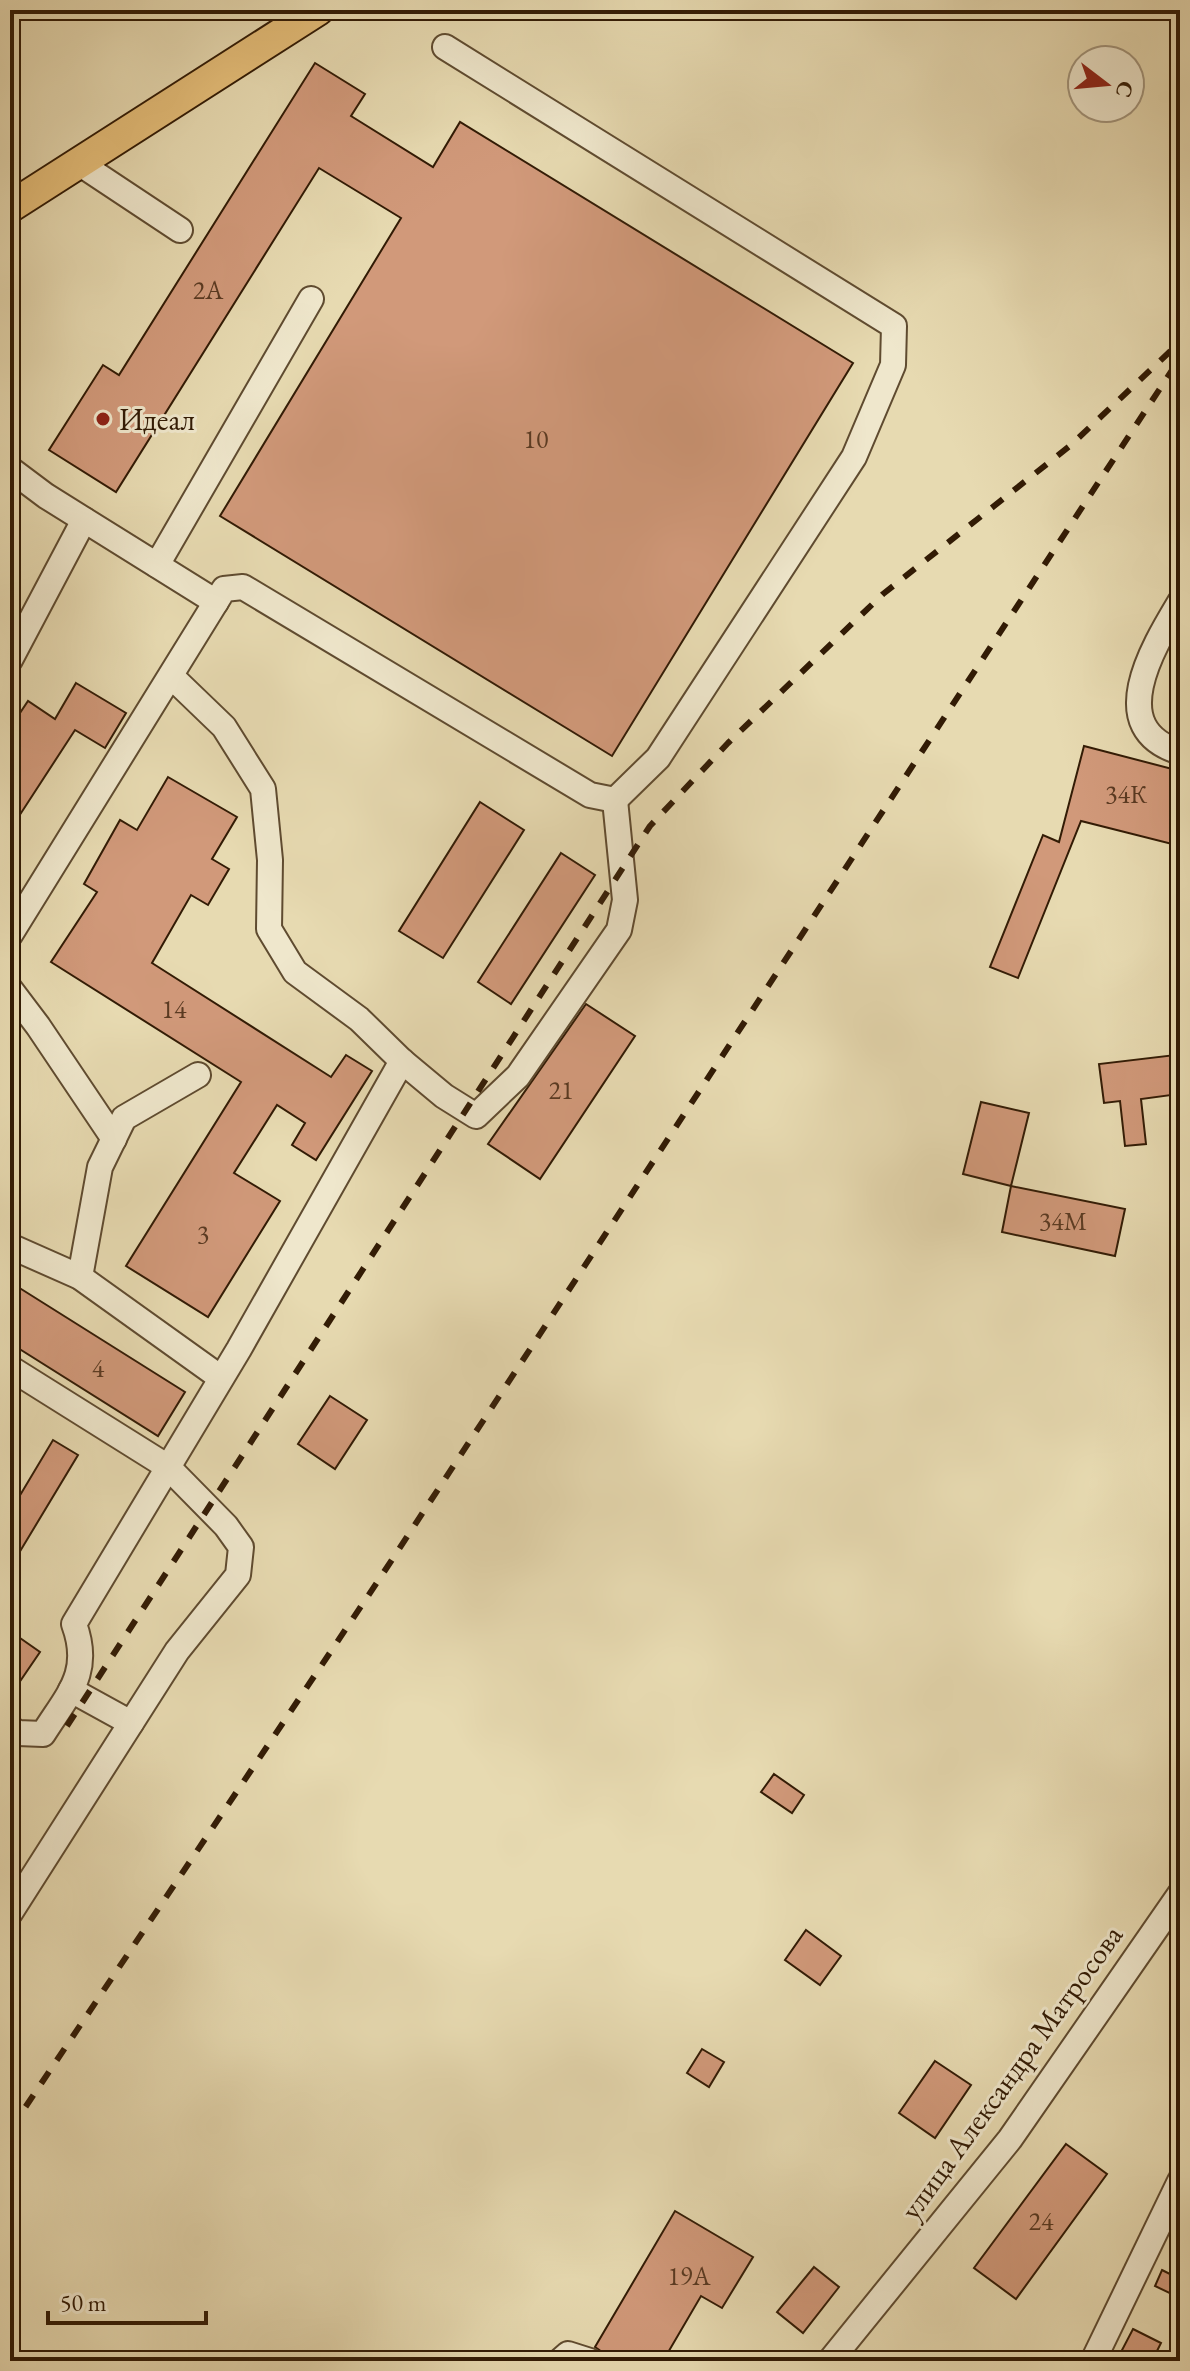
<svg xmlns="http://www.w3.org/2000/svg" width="1190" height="2371" viewBox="0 0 1190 2371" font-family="'EB Garamond',serif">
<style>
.building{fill:#d1997a;stroke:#321b05;stroke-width:2}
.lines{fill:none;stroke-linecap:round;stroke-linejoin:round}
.minor-casing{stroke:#5f4b30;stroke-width:28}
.major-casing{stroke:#321b05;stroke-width:34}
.minor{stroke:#efe7cc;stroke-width:24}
.major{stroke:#e4bd78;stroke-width:30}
.rail{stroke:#321b05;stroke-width:6;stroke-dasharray:14 14;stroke-linecap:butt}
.poi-dot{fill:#8f2418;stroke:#efe7cc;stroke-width:3}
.labels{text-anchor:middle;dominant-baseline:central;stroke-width:6;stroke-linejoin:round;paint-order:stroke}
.number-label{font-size:26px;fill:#5a3a22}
.poi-label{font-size:30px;fill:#321b05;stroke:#efe7cc;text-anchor:start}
.street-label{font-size:30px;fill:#321b05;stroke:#efe7cc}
</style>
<rect width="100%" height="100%" fill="#e7dab1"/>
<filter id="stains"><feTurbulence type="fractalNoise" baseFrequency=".0025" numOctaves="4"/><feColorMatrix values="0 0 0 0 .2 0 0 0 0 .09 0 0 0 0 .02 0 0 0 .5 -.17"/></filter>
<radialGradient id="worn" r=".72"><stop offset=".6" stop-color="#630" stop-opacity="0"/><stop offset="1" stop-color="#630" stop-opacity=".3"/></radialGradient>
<!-- building -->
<g class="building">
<path d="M315 63 365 94 351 116 433 167 460 122 853 363 612 756 220 516 401 218 319 168 116 492 49 450 103 365 119 375Z"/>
<path d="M76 683 126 713 105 748 75 730 10 830V728L28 701 55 719Z"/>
<path d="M1084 746 1180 771V846L1081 821 1018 978 990 967 1043 835 1059 842Z"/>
<path d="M168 777 237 817 212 859 229 869 208 905 191 895 152 963 331 1077 346 1055 372 1071 316 1160 292 1145 305 1123 277 1105 234 1173 280 1201 208 1317 126 1266 241 1082 51 962 97 892 84 884 120 820 137 830Z"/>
<path d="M480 802 524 830 443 958 399 931Z"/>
<path d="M561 853 595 875 511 1004 478 982Z"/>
<path d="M586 1004 635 1036 540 1179 488 1144Z"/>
<path d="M1175 1055 1179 1094 1141 1099 1146 1144 1125 1146 1120 1101 1104 1103 1099 1064Z"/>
<path d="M981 1102 1029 1113 1011 1186 963 1174Z"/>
<path d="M1011 1186 1125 1209 1115 1256 1002 1232Z"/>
<path d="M10 1282 185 1392 158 1436 10 1343Z"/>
<path d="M330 1396 367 1420 335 1469 298 1444Z"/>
<path d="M53 1440 78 1455 10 1568V1512Z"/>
<path d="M10 1631 40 1652 10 1696Z"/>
<path d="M774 1774 804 1795 792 1813 761 1792Z"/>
<path d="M806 1930 841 1956 820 1985 785 1960Z"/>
<path d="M702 2049 724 2062 709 2087 687 2073Z"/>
<path d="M935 2061 971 2085 935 2138 899 2113Z"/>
<path d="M1066 2144 1107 2174 1016 2299 974 2268Z"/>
<path d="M675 2211 753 2257 722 2308 701 2296 663 2361H615L595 2347Z"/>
<path d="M814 2267 839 2287 803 2333 777 2312Z"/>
<path d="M1162 2270 1180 2279V2298L1155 2286Z"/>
<path d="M1133 2329 1161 2343 1152 2361H1140L1121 2352Z"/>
</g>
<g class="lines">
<defs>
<g id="minor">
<path d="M79 163 180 230"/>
<path d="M10 469 46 496 216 602"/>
<path d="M157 565 311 299"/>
<path d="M1180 602C1153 647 1103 729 1180 752"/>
<path d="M10 660 84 520"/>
<path d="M171 676 224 727 263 789 270 860 269 929 295 972 359 1019 402 1061 444 1096 476 1116 518 1076 619 930 625 900 615 800"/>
<path d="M10 935 224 589 243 587 590 795 615 800 658 758 854 457 893 365 894 326 445 47"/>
<path d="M10 989 38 1026 114 1139"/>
<path d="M10 1246 80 1277 221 1378"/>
<path d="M80 1277 100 1167 124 1118 198 1075"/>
<path d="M10 1368 168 1467 226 1526 241 1547 238 1575 177 1651 10 1913"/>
<path d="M71 1690 131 1723"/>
<path d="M10 1728 18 1733 43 1734C68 1694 92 1673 74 1624L239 1349 402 1061"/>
<path d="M560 2361 568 2354 590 2361"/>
<path d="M830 2361 1010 2139 1180 1894"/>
<path d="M1093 2361 1180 2181"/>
</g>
<path id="major" d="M10 207 318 10"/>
</defs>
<!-- minor casing -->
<use href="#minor" class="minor-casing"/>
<!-- major casing -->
<use href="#major" class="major-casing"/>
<!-- minor -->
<use href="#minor" class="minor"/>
<!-- major -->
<use href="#major" class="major"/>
<!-- rail -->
<g class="rail">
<path d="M67 1726 650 826 728 743 883 594 1071 445 1180 342"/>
<path d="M10 2130 378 1581 1180 358"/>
</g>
</g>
<!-- markers -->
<circle class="poi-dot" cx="103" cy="419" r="8"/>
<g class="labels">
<!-- number labels -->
<g class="number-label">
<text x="208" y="290">2А</text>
<text x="536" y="439">10</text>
<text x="1126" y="794">34К</text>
<text x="174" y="1009">14</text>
<text x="561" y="1090">21</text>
<text x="1063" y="1221">34М</text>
<text x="203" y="1234">3</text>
<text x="98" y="1368">4</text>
<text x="1041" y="2221">24</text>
<text x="689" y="2276">19А</text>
</g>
<!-- poi labels -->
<g class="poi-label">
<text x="119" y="419">Идеал</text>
</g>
<!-- street labels -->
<g class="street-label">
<text transform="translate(1011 2072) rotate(-54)">улица Александра Матросова</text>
</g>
</g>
<!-- margin -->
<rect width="1190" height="2371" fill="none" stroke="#e7dab1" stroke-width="40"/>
<rect x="12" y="12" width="1166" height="2347" fill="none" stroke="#321b05" stroke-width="4"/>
<rect x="20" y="20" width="1150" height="2331" fill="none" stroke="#321b05" stroke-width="2"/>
<!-- north arrow -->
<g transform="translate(1106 84) rotate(106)"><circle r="38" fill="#efe7cc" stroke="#a3957c" stroke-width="2"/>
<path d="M0-6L14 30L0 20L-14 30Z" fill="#8f2418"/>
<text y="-12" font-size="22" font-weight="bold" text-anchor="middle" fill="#321b05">С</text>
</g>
<!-- scale -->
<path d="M48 2311v12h158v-12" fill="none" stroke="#321b05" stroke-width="4"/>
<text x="60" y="2311" font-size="24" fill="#321b05" stroke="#efe7cc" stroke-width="6" paint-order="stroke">50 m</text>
<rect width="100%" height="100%" filter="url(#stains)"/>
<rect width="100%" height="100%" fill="url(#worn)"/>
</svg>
